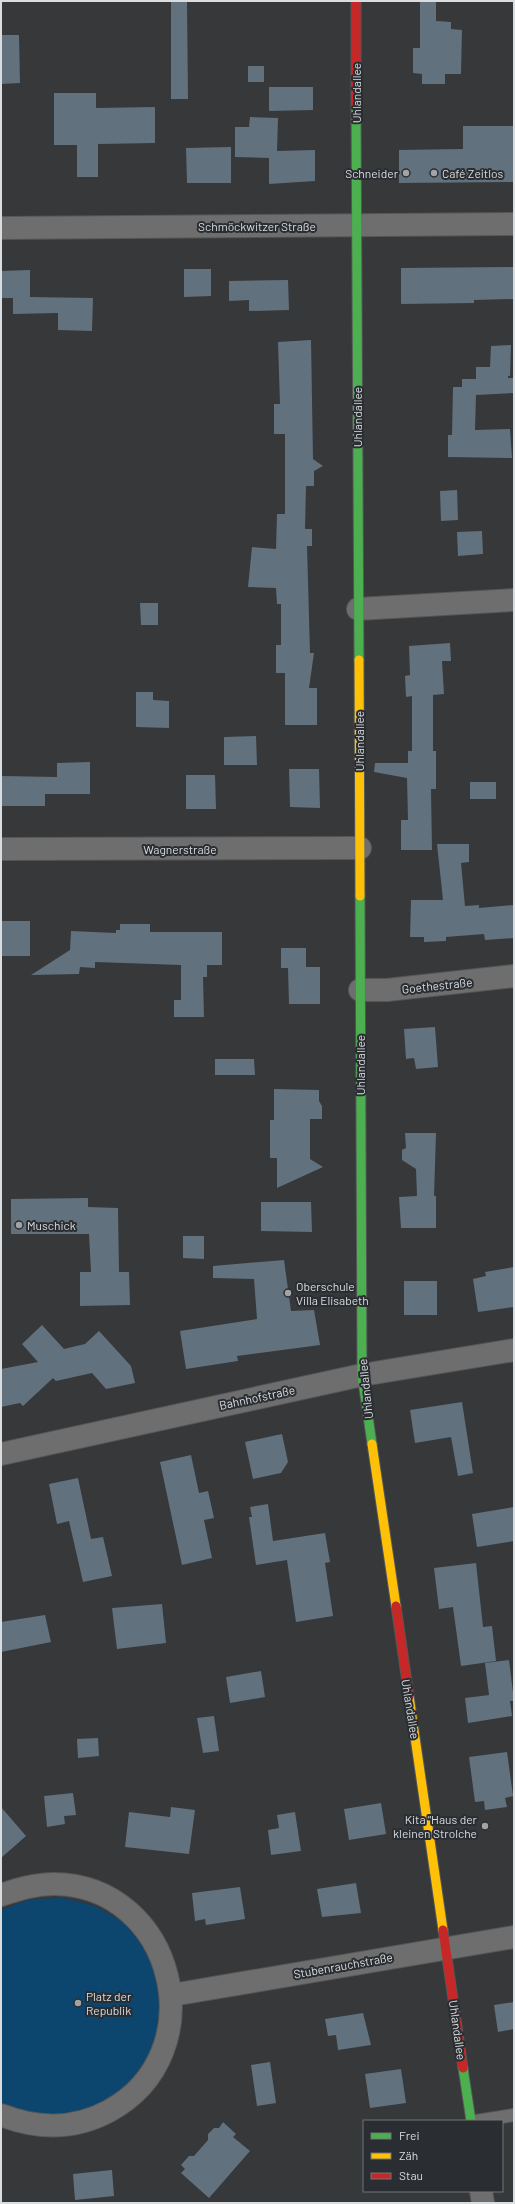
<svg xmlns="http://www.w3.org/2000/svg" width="515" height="2204" viewBox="0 0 515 2204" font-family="Barlow,sans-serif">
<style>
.green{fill:#0c456d}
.building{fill:#62717e}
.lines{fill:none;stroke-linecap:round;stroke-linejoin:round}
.lane-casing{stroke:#545657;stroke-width:14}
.street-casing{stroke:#545657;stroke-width:24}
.fast-casing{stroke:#545657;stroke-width:11}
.slow-casing{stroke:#545657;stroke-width:11}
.jam-casing{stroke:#545657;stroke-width:11}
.lane{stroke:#6e6e6f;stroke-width:12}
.street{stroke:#6e6e6f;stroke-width:22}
.fast{stroke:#4caf50;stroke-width:9}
.slow{stroke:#ffc107;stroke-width:9}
.jam{stroke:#c62828;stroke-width:9}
.poi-dot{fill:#a1a3a5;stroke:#2a2e32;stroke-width:1.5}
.labels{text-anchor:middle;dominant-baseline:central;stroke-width:4;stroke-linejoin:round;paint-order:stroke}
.street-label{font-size:12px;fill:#dadddf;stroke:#2a2e32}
.poi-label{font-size:12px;fill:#dadddf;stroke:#2a2e32;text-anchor:start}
</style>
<rect width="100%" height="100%" fill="#36383a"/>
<!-- green -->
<path class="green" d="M64 1898 95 1906 123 1922 144 1947 162 1993 157 2041 131 2083 112 2099 90 2109 65 2115H41L16 2109 1 2102V1910L31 1899Z"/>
<!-- building -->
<g class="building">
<path d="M171 1H187L188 99H171Z"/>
<path d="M420 1H436V21L451 22V29L462 30 461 74H445V84H422V74L413 73V48H420Z"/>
<path d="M1 35H19L20 83 1 84Z"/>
<rect x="248" y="66" width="16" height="16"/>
<path d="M269 87H313V110L269 111Z"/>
<path d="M54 93H96V108L155 107V143L98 144V177H77V145H54Z"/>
<path d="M250 117 278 118 277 151 315 150V181L269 184V158L235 157V127H249Z"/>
<path d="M463 126H514V182L399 183V150L463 149Z"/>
<path d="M231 147V183H187L186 148Z"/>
<path d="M514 267V299L474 300V303L401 304V268Z"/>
<path d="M184 269H211V296L184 297Z"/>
<path d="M30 270V297L93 298 92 331 58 330V313L13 314V298H1V271Z"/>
<path d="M288 280 289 310 249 311V300L229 301V281Z"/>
<path d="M311 340 313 459 323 466 314 471V486H306L305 529H312V546H307L310 653H314L309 688H317V725H285V673H276V645H281V604H277L276 588 248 587 252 547 276 549 277 514H285V434H274V404H280L278 342Z"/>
<path d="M511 345 510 376H508V378H514V393L476 395 475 430 510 429 512 458 448 457V435H452L453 387H462V379H476V367H490L491 346Z"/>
<path d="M457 490 458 520 441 521 440 491Z"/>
<path d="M482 531 483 554 458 556 457 532Z"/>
<path d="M140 603H158V625H141Z"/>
<path d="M450 643 451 661H442L444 694 433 695V751H436V789H431L432 850H401V820H408L407 778 374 772 375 763H408V751H412V696L406 697 405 676 410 675 409 646Z"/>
<path d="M136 692H153V700L169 701V728L136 727Z"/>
<path d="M256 736 257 765H224V737Z"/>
<path d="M90 762V794H45V806H1V776L57 777V763Z"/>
<path d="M289 769H319L320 808 290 807Z"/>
<path d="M186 775H215L216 809H186Z"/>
<rect x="470" y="782" width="26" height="17"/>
<path d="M437 844H469V862L461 863 465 906 479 905V908L514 905V938L485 940 484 934 446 937V941L424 942V937H410L411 900H443Z"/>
<path d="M1 921H30V956H2Z"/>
<path d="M120 924H150V932H222V965H207V977H203L204 1017H174V1000H181V965L95 962V968L80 967 79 974 31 975 70 950 71 931 116 933V930H120Z"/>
<path d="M281 948H306V967H320V1004H289L288 968H281Z"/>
<path d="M435 1027 438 1067 416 1069 414 1058 406 1059 404 1029Z"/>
<path d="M215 1059H254L255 1075H215Z"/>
<path d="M274 1089 319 1090V1101L322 1106V1119H310V1159L323 1167 277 1188V1158H270V1120H274Z"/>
<path d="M405 1133H436L434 1196H436V1228H401L399 1197 417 1196 416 1169 402 1160V1150L406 1148Z"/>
<path d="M88 1198V1207L118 1208 119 1272H129L130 1305 80 1306V1272H91L89 1234H11V1199Z"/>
<path d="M261 1202H311L312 1232 261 1231Z"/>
<path d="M183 1236H204V1259L183 1258Z"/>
<path d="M284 1260 291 1311 314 1310 320 1345 237 1356 238 1361 186 1369 180 1331 257 1319 254 1279 213 1278V1266Z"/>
<path d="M514 1267V1307L478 1312 473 1279 486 1276 485 1272Z"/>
<rect x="404" y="1281" width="33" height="34"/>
<path d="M42 1325 64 1349 85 1344 99 1331 131 1366 135 1383 106 1389 92 1373 56 1381 53 1378 23 1406 20 1403 1 1407V1369L38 1362 22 1344Z"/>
<path d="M462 1402 473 1473 458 1476 451 1437 415 1443 410 1410Z"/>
<path d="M282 1434 288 1462 281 1473 253 1479 245 1442Z"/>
<path d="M191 1455 199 1493 208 1491 214 1518 204 1520 212 1558 182 1565 160 1462Z"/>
<path d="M78 1478 91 1539 103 1537 112 1576 83 1582 69 1521 57 1524 49 1484Z"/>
<path d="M268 1504 273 1541 325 1533 330 1562 325 1563 333 1616 296 1622 287 1560 256 1565 249 1517H252L250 1507Z"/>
<path d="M514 1507V1541L477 1547 472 1514Z"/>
<path d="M476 1563 483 1627 492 1626 496 1661 461 1666 453 1607 439 1609 434 1568Z"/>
<path d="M162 1604 166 1643 117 1649 112 1608Z"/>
<path d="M45 1615 51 1642 1 1652V1622Z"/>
<path d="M509 1660 514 1701H510L512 1716 468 1723 465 1698 489 1695 485 1663Z"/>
<path d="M261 1671 265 1697 230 1703 226 1677Z"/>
<path d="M214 1716 219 1751 203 1753 197 1718Z"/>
<path d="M98 1738 99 1756 78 1758 77 1739Z"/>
<path d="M507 1752 513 1796 505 1798 507 1807 485 1810 484 1801 475 1802 469 1757Z"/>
<path d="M73 1793 76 1815 64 1816 65 1824 47 1827 44 1796Z"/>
<path d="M381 1803 386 1834 349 1840 344 1809Z"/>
<path d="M1 1807 26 1836 1 1858Z"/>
<path d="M171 1807 195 1810 189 1854 125 1847 129 1812 170 1817Z"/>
<path d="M295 1812 301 1851 271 1855 268 1830 279 1828 277 1815Z"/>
<path d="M356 1883 361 1913 322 1917 317 1889Z"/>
<path d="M240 1887 245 1919 206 1925 205 1919 195 1921 192 1893Z"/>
<path d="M514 2002V2029L498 2032 494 2005Z"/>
<path d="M363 2013 371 2045 338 2050 336 2035 328 2036 325 2019Z"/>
<path d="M270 2062 276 2103 257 2106 251 2065Z"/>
<path d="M401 2069 406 2103 370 2108 365 2074Z"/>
<path d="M223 2122 236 2134 233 2137 250 2151 209 2198 181 2173 185 2169 181 2165 189 2156H194L208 2140V2134L214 2128H219Z"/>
<path d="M112 2170 114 2196 75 2200 73 2174Z"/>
</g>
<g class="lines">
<defs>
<path id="lane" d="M476 2121 514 2115"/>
<g id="street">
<path d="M1 228 514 224"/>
<path d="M358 609 514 600"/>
<path d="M1 849 360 848"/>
<path d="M360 990H387L514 976"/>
<path d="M1 1454 362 1375 514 1350"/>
<path d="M1 1895C19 1889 35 1884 54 1884 175 1885 216 2053 109 2111 74 2130 37 2129 1 2115"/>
<path d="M172 1995 514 1937"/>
<path d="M481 2191 483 2203"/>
</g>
<g id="fast">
<path d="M356 107 359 660"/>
<path d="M360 896 362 1375 372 1444"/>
<path d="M463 2068 471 2121"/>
</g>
<g id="slow">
<path d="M359 660 360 896"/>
<path d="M372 1444 396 1606"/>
<path d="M409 1696 443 1930"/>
</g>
<g id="jam">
<path d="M356 1V107"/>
<path d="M396 1606 409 1696"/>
<path d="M443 1930 463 2068"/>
</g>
</defs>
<!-- lane casing -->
<use href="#lane" class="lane-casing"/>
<!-- street casing -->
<use href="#street" class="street-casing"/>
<!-- fast casing -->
<use href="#fast" class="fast-casing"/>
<!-- slow casing -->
<use href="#slow" class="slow-casing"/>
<!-- jam casing -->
<use href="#jam" class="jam-casing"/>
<!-- lane -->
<use href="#lane" class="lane"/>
<!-- street -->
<use href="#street" class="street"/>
<!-- fast -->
<use href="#fast" class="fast"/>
<!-- slow -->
<use href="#slow" class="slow"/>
<!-- jam -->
<use href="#jam" class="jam"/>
</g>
<!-- markers -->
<g class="poi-dot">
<circle cx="406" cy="173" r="4"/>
<circle cx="434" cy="173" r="4"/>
<circle cx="19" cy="1225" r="4"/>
<circle cx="288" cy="1293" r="4"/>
<circle cx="485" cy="1826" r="4"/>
<circle cx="78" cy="2003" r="4"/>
</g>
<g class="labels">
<!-- street labels -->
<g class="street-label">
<text transform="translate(356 93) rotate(-90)">Uhlandallee</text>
<text x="257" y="226">Schmöckwitzer Straße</text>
<text transform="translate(357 417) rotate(-90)">Uhlandallee</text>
<text transform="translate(359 741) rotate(-90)">Uhlandallee</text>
<text x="180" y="849">Wagnerstraße</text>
<text transform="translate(437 985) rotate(-6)">Goethestraße</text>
<text transform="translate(360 1065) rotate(-90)">Uhlandallee</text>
<text transform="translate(365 1389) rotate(-96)">Uhlandallee</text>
<text transform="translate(257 1397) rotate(-12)">Bahnhofstraße</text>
<text transform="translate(411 1709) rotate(81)">Uhlandallee</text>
<text transform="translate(343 1965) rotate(-10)">Stubenrauchstraße</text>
<text transform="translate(458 2030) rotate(82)">Uhlandallee</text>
</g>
<!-- poi labels -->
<g class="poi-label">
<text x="398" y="173" text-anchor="end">Schneider</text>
<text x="442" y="173">Café Zeitlos</text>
<text x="27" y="1225">Muschick</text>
<text x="296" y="1286">Oberschule<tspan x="296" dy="14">Villa Elisabeth</tspan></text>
<text x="477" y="1819" text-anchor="end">Kita "Haus der<tspan x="477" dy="14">kleinen Strolche</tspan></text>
<text x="86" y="1996">Platz der<tspan x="86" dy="14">Republik</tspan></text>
</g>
</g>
<!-- border -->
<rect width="515" height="2204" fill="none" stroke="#dadddf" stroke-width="4"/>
<!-- legend -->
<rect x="363" y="2120" width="140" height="72" fill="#2a2e32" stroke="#707477"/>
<rect x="371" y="2133" width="20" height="6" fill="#4caf50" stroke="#707477"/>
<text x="399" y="2140" font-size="12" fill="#dadddf">Frei</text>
<rect x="371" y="2153" width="20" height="6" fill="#ffc107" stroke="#707477"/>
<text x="399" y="2160" font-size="12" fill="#dadddf">Zäh</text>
<rect x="371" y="2173" width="20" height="6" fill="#c62828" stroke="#707477"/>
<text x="399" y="2180" font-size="12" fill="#dadddf">Stau</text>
</svg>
